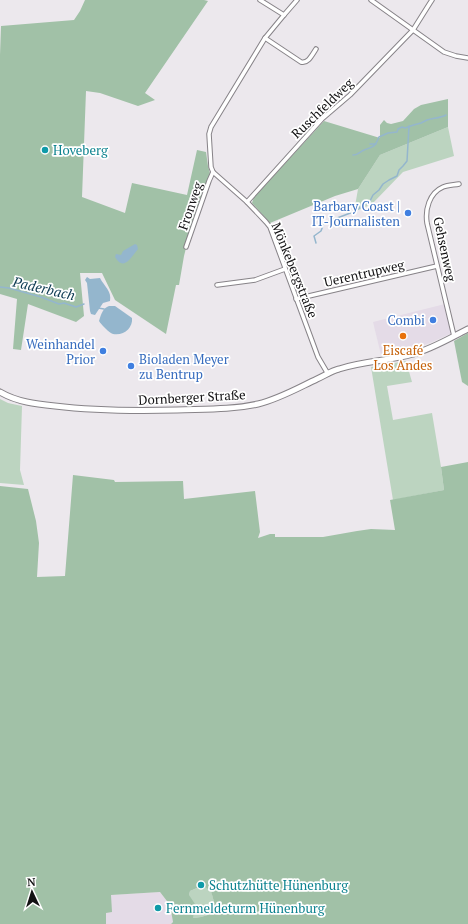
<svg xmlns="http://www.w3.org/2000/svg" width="468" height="924" viewBox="0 0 468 924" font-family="'PT Serif',serif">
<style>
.built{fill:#e4dbe7}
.green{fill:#bcd4c0}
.forest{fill:#a1c1a7;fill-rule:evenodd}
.water{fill:#94b6cd}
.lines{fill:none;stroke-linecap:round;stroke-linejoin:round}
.stream{stroke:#94b6cd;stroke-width:1.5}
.minor-casing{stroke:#878388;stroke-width:5.5}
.secondary-casing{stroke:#878388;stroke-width:7}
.minor{stroke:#fff;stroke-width:3.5}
.secondary{stroke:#fff;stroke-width:5}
.culture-dot{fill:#0f9aa8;stroke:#fff;stroke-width:1.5}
.shop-dot{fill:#3f7fe0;stroke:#fff;stroke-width:1.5}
.food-dot{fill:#e8710a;stroke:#fff;stroke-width:1.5}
.labels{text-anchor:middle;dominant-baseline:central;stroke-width:3.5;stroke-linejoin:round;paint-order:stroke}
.street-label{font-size:13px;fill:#121113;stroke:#fff}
.culture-label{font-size:13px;fill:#0d838f;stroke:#fff;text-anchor:start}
.shop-label{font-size:13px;fill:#366cbe;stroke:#fff;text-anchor:end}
.food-label{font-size:13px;fill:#c56008;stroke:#fff}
.water-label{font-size:14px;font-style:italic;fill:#0a3850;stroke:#fff}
</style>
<rect width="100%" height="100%" fill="#ece8ed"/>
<!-- built -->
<g class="built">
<path d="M445 304 452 333 430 343 410 350 381 355 373 322Z"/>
<path d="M160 892 170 905 173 922 171 924H106V913L111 895Z"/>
</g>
<!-- green -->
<g class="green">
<path d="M448 127 454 156 403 172 372 204 354 212 358 189 380 155Z"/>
<path d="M406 361 412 382 387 386 393 420 432 413 441 467 444 490 393 500 371 367Z"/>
<path d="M0 399 8 403 22 406 20 470 24 485 0 483Z"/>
<path d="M205 887 211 890 214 902V913L201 917 193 918 189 895 190 891 197 888Z"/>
</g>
<!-- forest -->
<g class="forest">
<path d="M85 0H204L208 1 145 93 155 100 138 106 100 93 86 91 82 197 125 213 132 183 187 195 197 150 206 152 208 166 210 173 184 248H186L184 256 179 285H176L166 334 115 300 102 273H80L84 316 76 322 28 304 21 350 13 349 17 299 0 294V55L1 26 74 20 80 11Z"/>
<path d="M448 99V127L380 155 358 189 335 196 270 223 252 203 254 197 324 121 380 138V125L384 120 387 123 391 124 403 121 414 109 421 105Z"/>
<path d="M468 333V386L462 382 454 341Z"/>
<path d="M468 462V924H171L173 922 170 905 160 892 111 895 112 912 106 913V924H0V486L28 489 36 521 39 543 37 577 65 576 73 475 114 480 115 482 183 481 184 499 255 491 260 532 258 538 270 534H275V537H323L357 531 371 529 395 530 390 500 444 490 441 467ZM205 887 211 891 214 902V913L201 917 193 918 195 904 189 895 190 891 197 888Z"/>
</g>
<!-- water -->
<g class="water">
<path d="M135 244 137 245 138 249C131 257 124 272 115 257L116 254 121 255 123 251Z"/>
<path d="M87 277 90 279 100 278C104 286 112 291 110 301L103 303 95 315 91 314 90 311 87 283 85 280Z"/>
<path d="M109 306H115L132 318C133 328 124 336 113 334 109 333 101 324 99 321 101 314 103 308 109 306Z"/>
</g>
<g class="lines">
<!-- stream -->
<g class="stream">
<path d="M370 144H376"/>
<path d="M353 155C357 155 359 153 362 151 373 146 374 149 379 137L388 133 397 132 398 129 402 127 405 128C410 126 416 124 421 123 423 122 425 121 427 120 434 118 440 118 446 115"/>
<path d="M316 243 314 236 321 231 324 223 353 212 370 201 373 195 379 190 383 184 389 180 397 176 399 170 403 166 407 161 409 126"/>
<path d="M0 287 9 288 41 297 59 304 64 303 76 307 84 304"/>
<path d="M98 308 104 309"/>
</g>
<defs>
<g id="minor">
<path d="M260 0 284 15"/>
<path d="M297 0 284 15 265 38 211 127 209 134 211 167 213 172 247 202 266 222 270 227 318 357 328 374"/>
<path d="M371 0 444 52 456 56 468 58"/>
<path d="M265 38 301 62C308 64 312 55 316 49"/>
<path d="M247 202 322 119 350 95 413 30 430 3 432 0"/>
<path d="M186 247 209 181 213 172"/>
<path d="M217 285 255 280 285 269"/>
<path d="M296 299 437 266"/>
<path d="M454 336 427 223C425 210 429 193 443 187 448 185 454 185 459 184"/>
</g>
<path id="secondary" d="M0 392C17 402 36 404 55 406 96 411 136 411 177 410 204 409 231 410 258 404 279 399 298 388 317 379 324 376 331 371 339 369 363 361 389 361 413 354 432 349 450 338 468 329"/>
</defs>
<!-- minor casing -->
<use href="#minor" class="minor-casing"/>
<!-- secondary casing -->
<use href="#secondary" class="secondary-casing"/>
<!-- minor -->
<use href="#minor" class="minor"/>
<!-- secondary -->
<use href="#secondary" class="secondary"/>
</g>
<!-- markers -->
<g class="culture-dot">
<circle cx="45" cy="150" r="4"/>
<circle cx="201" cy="885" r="4"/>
<circle cx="158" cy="908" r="4"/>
</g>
<g class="shop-dot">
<circle cx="408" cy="213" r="4"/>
<circle cx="433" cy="320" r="4"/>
<circle cx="103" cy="351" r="4"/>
<circle cx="131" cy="366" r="4"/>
</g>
<circle class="food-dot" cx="403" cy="336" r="4"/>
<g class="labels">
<!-- street labels -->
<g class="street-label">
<text transform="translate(322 108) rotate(-44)">Ruschfeldweg</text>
<text transform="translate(190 206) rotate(-71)">Fronweg</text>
<text transform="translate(445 249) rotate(78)">Gehsenweg</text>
<text transform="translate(295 270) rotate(68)">Mönkebergstraße</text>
<text transform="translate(364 273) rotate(-13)">Uerentrupweg</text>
<text transform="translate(192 397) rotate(-3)">Dornberger Straße</text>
</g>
<!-- culture labels -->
<g class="culture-label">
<text x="53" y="150">Hoveberg</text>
<text x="209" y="885">Schutzhütte Hünenburg</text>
<text x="166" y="908">Fernmeldeturm Hünenburg</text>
</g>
<!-- shop labels -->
<g class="shop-label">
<text x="400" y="206">Barbary Coast |<tspan x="400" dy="15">IT-Journalisten</tspan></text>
<text x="425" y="320">Combi</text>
<text x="95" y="344">Weinhandel<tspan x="95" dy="15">Prior</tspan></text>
<text x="139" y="359" text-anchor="start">Bioladen Meyer<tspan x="139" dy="15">zu Bentrup</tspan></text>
</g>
<!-- food labels -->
<g class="food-label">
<text x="403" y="350">Eiscafé<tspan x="403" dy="15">Los Andes</tspan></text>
</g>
<!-- water labels -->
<g class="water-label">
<text transform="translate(44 288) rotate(13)">Paderbach</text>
</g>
</g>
<!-- north arrow -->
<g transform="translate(32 892) rotate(356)" stroke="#ffffff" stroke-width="3" paint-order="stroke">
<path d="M0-3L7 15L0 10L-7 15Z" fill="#121113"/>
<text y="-6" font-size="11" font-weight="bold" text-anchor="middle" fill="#121113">N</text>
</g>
</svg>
